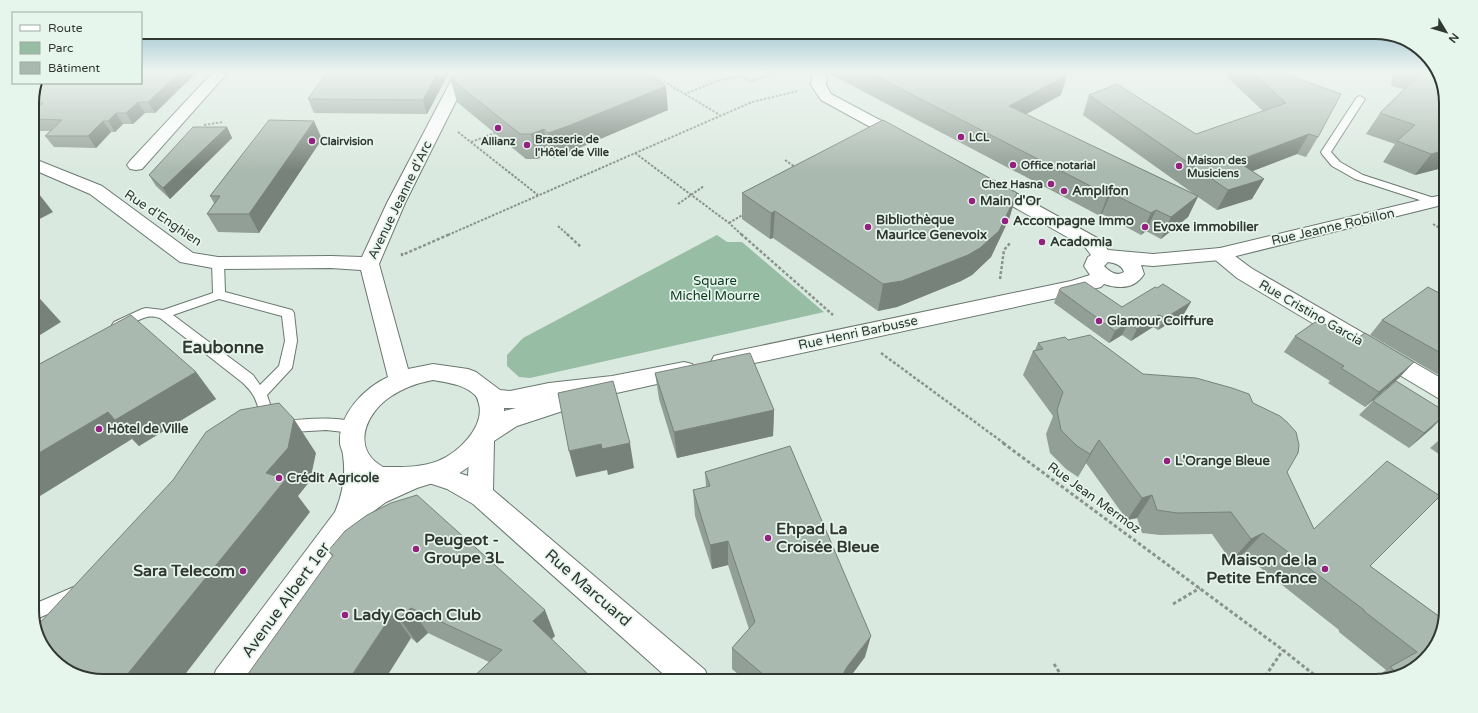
<svg xmlns="http://www.w3.org/2000/svg" width="1478" height="713" viewBox="0 0 1478 713" font-family="'Varela Round',sans-serif">
<style>
.green{fill:#97bda5}
.lines{fill:none;stroke-linecap:round;stroke-linejoin:round}
.service-casing{stroke:#6a786f;stroke-width:2}
.minor-casing{stroke:#6a786f;stroke-width:2}
.tertiary-casing{stroke:#6a786f;stroke-width:2}
.path-far2{stroke:#88938c;stroke-width:2;stroke-dasharray:2.5 1.5;stroke-linecap:butt}
.path-far1{stroke:#88938c;stroke-width:2.5;stroke-dasharray:3 2;stroke-linecap:butt}
.path{stroke:#88938c;stroke-width:3;stroke-dasharray:3.5 2.5;stroke-linecap:butt}
.service{fill:#fff;fill-rule:evenodd}
.minor{fill:#fff;fill-rule:evenodd}
.tertiary{fill:#fff;fill-rule:evenodd}
.wall{fill:#929f96}
.shaded-wall{fill:#77827a}
.building{fill:#aab9af;stroke:#77827a}
.poi-dot{fill:#94207f;stroke:#e7f6ec;stroke-width:1.5}
.labels{text-anchor:middle;dominant-baseline:central;stroke-width:3.5;stroke-linejoin:round;paint-order:stroke}
.far-poi-label{font-size:11px;font-weight:bold;fill:#313733;stroke:#e7f6ec;text-anchor:start}
.poi-label{font-size:13px;font-weight:bold;fill:#313733;stroke:#e7f6ec;text-anchor:start}
.street-label{font-size:13px;fill:#313733;stroke:#e7f6ec}
.park-label{font-size:13px;fill:#0c3721;stroke:#e7f6ec}
.near-poi-label{font-size:16px;font-weight:bold;fill:#313733;stroke:#e7f6ec;text-anchor:start}
.near-street-label{font-size:16px;fill:#313733;stroke:#e7f6ec}
.district-label{font-size:17px;font-weight:bold;fill:#313733;stroke:#e7f6ec}
.rim{fill:none;stroke:#313733;stroke-width:2}
</style>
<rect width="100%" height="100%" fill="#dae9df"/>
<!-- green -->
<path class="green" d="M717 235 727 242H742L824 312 530 378 519 377 507 366V355L523 338Z"/>
<g class="lines">
<defs>
<g id="service">
<path d="M1360 96 1365 99 1331 152 1340 162 1363 175 1440 200 1441 202 1440 204H1432L1355 179 1332 166 1322 154 1321 152 1357 97Z"/>
<path d="M218 259 222 260 224 263 225 292 292 310 294 313 297 341 292 368 267 395 274 416 279 421C304 420 333 415 358 423L360 427 358 431 353 433 326 430 275 433C259 427 261 407 253 395 251 391 247 387 243 383L160 318C156 317 151 316 147 317 136 319 125 332 114 328L112 325 114 322 142 309 146 308 163 310 213 293 212 263 214 260ZM219 299 282 316 285 341 279 366 260 385 253 375 173 315Z"/>
<path d="M51 359 56 361 58 364 56 367 32 381V369Z"/>
<path d="M76 586 82 589 84 594 82 599 34 620 32 605Z"/>
</g>
<g id="minor">
<path d="M214 71H229L142 169 136 170 130 169 127 165 130 161Z"/>
<path d="M1220 248 1227 250 1251 268 1446 381V401L1438 398 1237 278 1213 258 1210 254 1213 250Z"/>
<path d="M482 431 491 434 494 441 493 490 705 670 709 681H671L473 504 447 489 426 482 422 475 426 468 435 465 468 476 470 441 473 434Z"/>
</g>
<g id="tertiary">
<path d="M456 71H471L405 203 379 264 408 369 433 364 468 369 476 372 500 390 510 391 549 383 612 376 684 362 692 364 695 370 692 376 684 378 612 394 580 397 582 400 578 406 517 426 494 441 479 460 455 476 417 488 386 502 355 525 245 681H212L216 670 335 512C343 493 346 475 343 455 343 451 340 447 340 443 338 415 364 388 388 377L361 270 331 268 218 269 180 262 90 194 32 169V158L102 186 193 253 218 257 331 256 362 257 387 203ZM433 380C449 383 463 384 475 395 478 398 478 401 479 404 485 427 458 453 438 461 419 468 402 467 383 467 351 449 365 414 390 397 403 388 417 383 433 380ZM504 408H516L504 411Z"/>
<path d="M813 71H827L826 85 831 94 908 135 910 138 908 141 902 143 896 141 821 100 811 85Z"/>
<path d="M988 180 994 181 1099 239 1108 250 1153 254 1220 248 1446 194V204L1220 260 1153 266 1141 265 1144 274C1135 289 1119 289 1104 284L1101 287 1071 295 722 370 714 368 711 362 714 356 722 354 1071 281 1090 275 1084 266 1088 257 1091 255 1085 247 982 189 979 185 982 181ZM1108 262C1115 263 1122 265 1124 272 1116 277 1109 271 1104 266Z"/>
</g>
</defs>
<!-- service casing -->
<use href="#service" class="service-casing"/>
<!-- minor casing -->
<use href="#minor" class="minor-casing"/>
<!-- tertiary casing -->
<use href="#tertiary" class="tertiary-casing"/>
<!-- path-far2 -->
<g class="path-far2">
<path d="M646 71 685 94 717 81 740 76 751 81 784 71"/>
<path d="M685 94 720 115"/>
<path d="M204 125 223 122"/>
<path d="M458 132 538 195"/>
<path d="M471 142 495 133"/>
<path d="M635 153 729 223 742 235"/>
<path d="M785 160 795 167"/>
<path d="M678 204 704 186"/>
<path d="M729 223 744 214"/>
<path d="M1433 224 1446 232"/>
<path d="M558 226 568 235"/>
<path d="M448 235 752 102 798 91"/>
</g>
<!-- path-far1 -->
<g class="path-far1">
<path d="M567 234 581 247"/>
<path d="M741 234 833 315"/>
<path d="M402 253V255L450 234"/>
<path d="M1000 279 1004 250 1011 242"/>
<path d="M881 353 1005 444"/>
</g>
<!-- path -->
<g class="path">
<path d="M1003 443 1283 650 1322 681"/>
<path d="M1173 604 1200 588"/>
<path d="M1054 664 1065 681"/>
<path d="M1262 681 1283 650"/>
</g>
<!-- service -->
<use href="#service" class="service"/>
<!-- minor -->
<use href="#minor" class="minor"/>
<!-- tertiary -->
<use href="#tertiary" class="tertiary"/>
</g>
<!-- wall -->
<g class="wall">
<path d="M141 71H198L155 113H145L133 124H123L115 132H111L96 148 54 147 45 136 50 131H34L32 128V98Z"/>
<path d="M450 71 427 114 314 113 308 99Z"/>
<path d="M828 71H1058L1067 75 1061 95 1026 114 1194 194 1083 115 1089 95 1196 134 1263 111 1227 77 1229 71H1276L1318 137 1306 157 1297 154 1253 171 1252 199 1217 210 1198 197 1188 217 1161 239 1146 231 1141 235 1102 214 1100 216 828 73Z"/>
<path d="M1393 71H1437L1446 98V167L1415 175 1383 162 1395 144 1366 134 1380 113 1404 89 1391 86Z"/>
<path d="M450 78 668 110 572 151 553 158 549 154 537 159H526L457 102Z"/>
<path d="M227 127 232 138 170 199 156 186 149 175Z"/>
<path d="M322 139 259 233 218 232 207 214 214 203 210 196Z"/>
<path d="M742 193H1017L1009 219 991 257 972 275 961 281 897 307 878 311 773 238 770 239 742 219Z"/>
<path d="M1059 290 1122 307 1184 314 1158 330 1153 327 1131 341 1122 335 1109 343 1054 303Z"/>
<path d="M1446 293V369L1437 374 1370 335 1382 320Z"/>
<path d="M1295 336 1400 377 1365 407 1328 383 1330 381 1284 352Z"/>
<path d="M1068 340 1143 374 1287 472 1314 529 1370 566 1444 620 1414 669 1376 681H1370L1386 670 1339 632V630L1243 554 1231 561 1212 534 1160 535 1142 533 1137 518 1127 520 1086 463 1078 477 1066 469 1050 453 1046 434 1053 416 1023 375 1033 351 1035 350 1038 343Z"/>
<path d="M196 372 216 399 139 446 132 439 37 375Z"/>
<path d="M655 373 774 410 773 436 677 458 659 399Z"/>
<path d="M1373 401 1432 428 1409 448 1359 415Z"/>
<path d="M1446 434V459L1430 448Z"/>
<path d="M705 472 865 657 847 681H746L732 669V648L749 629 728 565 712 569 695 516 693 490 706 487Z"/>
<path d="M328 551 555 636 489 662 428 633 417 643 411 638 332 556Z"/>
</g>
<!-- shaded-wall -->
<g class="shaded-wall">
<path d="M181 71H198L155 113 148 102Z"/>
<path d="M439 71H450L427 114 423 100Z"/>
<path d="M1067 75 1061 95 1003 127 1009 106Z"/>
<path d="M666 86 668 110 572 151 553 158 548 133Z"/>
<path d="M138 102 145 113 133 124 126 113Z"/>
<path d="M116 113 123 124 115 132 108 121Z"/>
<path d="M103 121 111 132 96 148 88 136Z"/>
<path d="M314 121 322 139 259 233 249 214Z"/>
<path d="M227 127 232 138 170 199 163 188Z"/>
<path d="M544 129 549 154 537 159 531 134Z"/>
<path d="M1309 134 1297 154 1226 181 1237 161Z"/>
<path d="M1446 150V167L1415 175 1431 154Z"/>
<path d="M1264 179 1252 199 1217 210 1228 190Z"/>
<path d="M32 185 53 212 32 223Z"/>
<path d="M1017 193 1009 219 991 257 972 275 961 281 897 307 878 311 883 284Z"/>
<path d="M1111 193 1102 214 1100 216 1108 195Z"/>
<path d="M1198 196 1188 217 1161 239 1171 217Z"/>
<path d="M1156 210 1146 231 1141 235 1151 213Z"/>
<path d="M775 211 773 238 770 239 771 213Z"/>
<path d="M32 290 61 322 32 340Z"/>
<path d="M1191 302 1184 314 1158 330 1165 318Z"/>
<path d="M1159 315 1153 327 1131 341 1137 329Z"/>
<path d="M1128 323 1122 335 1109 343 1115 331Z"/>
<path d="M1414 362 1400 377 1365 407 1379 392Z"/>
<path d="M1446 365V369L1437 374Z"/>
<path d="M196 372 216 399 139 446 115 420Z"/>
<path d="M774 410 773 436 677 458 674 432Z"/>
<path d="M108 412 132 439 32 501V457Z"/>
<path d="M1446 414 1432 428 1409 448 1424 433Z"/>
<path d="M294 419 316 453 310 481 298 496 310 512 180 681H122L266 473Z"/>
<path d="M1099 440 1086 463 1078 477 1090 454Z"/>
<path d="M630 443 634 468 608 475 607 470 576 477 569 451 601 444Z"/>
<path d="M1152 495 1137 518 1127 520 1142 498Z"/>
<path d="M1263 533 1243 554 1231 561 1251 539Z"/>
<path d="M728 541V565L712 569 710 545Z"/>
<path d="M411 608 428 633 417 643 399 618Z"/>
<path d="M545 610 555 636 544 647 533 621Z"/>
<path d="M393 613 411 638 384 681H348Z"/>
<path d="M871 636 865 657 847 681H839L847 667Z"/>
</g>
<!-- building -->
<g class="building">
<path d="M141 71H181L148 102H138L126 113H116L108 121H103L88 136H45L62 120 32 119V113L43 103H32V98L39 83H141Z"/>
<path d="M328 71H439L423 100 308 99Z"/>
<path d="M469 71H643L666 86 568 126 548 133 544 129 531 134H520L450 78Z"/>
<path d="M866 71H1058L1067 75 1009 106 1198 196 1171 217 1156 210 1151 213 1111 193 1108 195Z"/>
<path d="M1251 71H1276L1341 94 1318 137 1309 134 1237 161 1264 179 1228 190 1089 95 1117 84 1196 134 1286 103Z"/>
<path d="M1423 71H1437L1446 98V150L1431 154 1397 141 1415 125 1380 113Z"/>
<path d="M269 120 314 121 249 214H207L220 196H210Z"/>
<path d="M883 120 1017 193 999 231 980 248 968 255 902 281 883 284 775 211 771 213 742 193Z"/>
<path d="M193 127H227L163 188 149 175Z"/>
<path d="M1085 282 1122 307 1155 287 1157 288 1163 284 1191 302 1165 318 1159 315 1137 329 1128 323 1115 331 1059 290 1061 288Z"/>
<path d="M1428 287 1441 294 1446 293V356L1382 320Z"/>
<path d="M131 315 196 372 115 420 108 412 32 457V378L37 375 32 368Z"/>
<path d="M1318 320 1353 341 1365 333 1414 362 1379 392 1341 368 1344 366 1295 336Z"/>
<path d="M1090 335 1143 374 1196 378 1232 388 1249 394 1253 403 1280 416 1287 422 1296 432 1299 445 1298 453 1287 472 1314 529 1387 461 1440 496 1370 566 1444 620 1439 641 1414 669 1399 674 1390 667 1417 652 1365 612 1364 610 1263 533 1251 539 1231 512 1177 513 1157 510 1152 495 1142 498 1099 440 1090 454 1077 446 1061 430 1057 410 1063 392 1033 351 1043 349 1038 343 1065 337 1068 340Z"/>
<path d="M750 353 774 410 674 432 655 373Z"/>
<path d="M613 381 630 443 602 449 601 444 569 451 558 393Z"/>
<path d="M1396 381 1446 412V414L1424 433 1373 401Z"/>
<path d="M279 403 294 419 288 448 266 473 286 479 122 681H102L72 674 44 650 36 627 173 480 206 432 240 410Z"/>
<path d="M1446 434V446L1438 441Z"/>
<path d="M790 446 871 636 847 667 839 681H771L732 648 755 622 728 541 710 545 693 490 710 486 705 472Z"/>
<path d="M417 495 545 610 533 621 595 681H469L502 650 411 608 399 618 393 613 348 681H243L333 555 328 551 345 531 367 515 391 503Z"/>
</g>
<!-- sky -->
<linearGradient id="sky" x2="0" y2="1"><stop stop-color="#76acbe"/><stop offset="0.42" stop-color="#eef5f1"/><stop offset="1" stop-color="#eef5f1" stop-opacity="0"/></linearGradient>
<rect width="1478" height="171" fill="url(#sky)"/>
<!-- markers -->
<g class="poi-dot">
<circle cx="498" cy="128" r="4"/>
<circle cx="961" cy="137" r="4"/>
<circle cx="312" cy="141" r="4"/>
<circle cx="527" cy="145" r="4"/>
<circle cx="1013" cy="165" r="4"/>
<circle cx="1179" cy="166" r="4"/>
<circle cx="1051" cy="184" r="4"/>
<circle cx="1064" cy="191" r="4"/>
<circle cx="972" cy="201" r="4"/>
<circle cx="1005" cy="221" r="4"/>
<circle cx="868" cy="227" r="4"/>
<circle cx="1145" cy="227" r="4"/>
<circle cx="1042" cy="242" r="4"/>
<circle cx="1099" cy="321" r="4"/>
<circle cx="99" cy="429" r="4"/>
<circle cx="1167" cy="461" r="4"/>
<circle cx="279" cy="478" r="4"/>
<circle cx="768" cy="538" r="4"/>
<circle cx="416" cy="549" r="4"/>
<circle cx="1325" cy="569" r="4"/>
<circle cx="243" cy="571" r="4"/>
<circle cx="345" cy="615" r="4"/>
</g>
<g class="labels">
<!-- far-poi labels -->
<g class="far-poi-label">
<text x="969" y="137">LCL</text>
<text x="535" y="139">Brasserie de<tspan x="535" dy="13">l'Hôtel de Ville</tspan></text>
<text x="320" y="141">Clairvision</text>
<text x="498" y="141" text-anchor="middle">Allianz</text>
<text x="1187" y="160">Maison des<tspan x="1187" dy="13">Musiciens</tspan></text>
<text x="1021" y="165">Office notarial</text>
<text x="1043" y="184" text-anchor="end">Chez Hasna</text>
</g>
<!-- poi labels -->
<g class="poi-label">
<text x="1072" y="191">Amplifon</text>
<text x="980" y="201">Main d'Or</text>
<text x="876" y="220">Bibliothèque<tspan x="876" dy="15">Maurice Genevoix</tspan></text>
<text x="1013" y="221">Accompagne Immo</text>
<text x="1153" y="227">Evoxe immobilier</text>
<text x="1050" y="242">Acadomia</text>
<text x="1107" y="321">Glamour Coiffure</text>
<text x="107" y="429">Hôtel de Ville</text>
<text x="1175" y="461">L'Orange Bleue</text>
<text x="287" y="478">Crédit Agricole</text>
</g>
<!-- street labels -->
<g class="street-label">
<text transform="translate(400 200) rotate(-64)">Avenue Jeanne d'Arc</text>
<text transform="translate(163 218) rotate(34)">Rue d'Enghien</text>
<text transform="translate(1333 227) rotate(-13)">Rue Jeanne Robillon</text>
<text transform="translate(1311 313) rotate(30)">Rue Cristino Garcia</text>
<text transform="translate(858 333) rotate(-12)">Rue Henri Barbusse</text>
<text transform="translate(1094 498) rotate(36)">Rue Jean Mermoz</text>
</g>
<!-- park labels -->
<g class="park-label">
<text x="715" y="281">Square<tspan x="715" dy="15">Michel Mourre</tspan></text>
</g>
<!-- near-poi labels -->
<g class="near-poi-label">
<text x="776" y="529">Ehpad La<tspan x="776" dy="18">Croisée Bleue</tspan></text>
<text x="424" y="540">Peugeot -<tspan x="424" dy="18">Groupe 3L</tspan></text>
<text x="1317" y="560" text-anchor="end">Maison de la<tspan x="1317" dy="18">Petite Enfance</tspan></text>
<text x="235" y="571" text-anchor="end">Sara Telecom</text>
<text x="353" y="615">Lady Coach Club</text>
</g>
<!-- near-street labels -->
<g class="near-street-label">
<text transform="translate(588 588) rotate(41)">Rue Marcuard</text>
<text transform="translate(286 600) rotate(-54)">Avenue Albert 1er</text>
</g>
<!-- district labels -->
<g class="district-label">
<text x="223" y="347">Eaubonne</text>
</g>
</g>
<!-- crop -->
<path d="M0 0H1478V713H0ZM103 39H1375A64 64 0 0 1 1439 103V610A64 64 0 0 1 1375 674H103A64 64 0 0 1 39 610V103A64 64 0 0 1 103 39Z" fill="#e7f6ec" fill-rule="evenodd"/>
<path class="rim" d="M103 39H1375A64 64 0 0 1 1439 103V610A64 64 0 0 1 1375 674H103A64 64 0 0 1 39 610V103A64 64 0 0 1 103 39Z"/>
<!-- legend -->
<rect x="12" y="12" width="130" height="72" fill="#e7f6ec" stroke="#9eaaa2"/>
<rect x="20" y="25" width="20" height="6" fill="#ffffff" stroke="#9eaaa2"/>
<text x="48" y="32" font-size="12" fill="#313733">Route</text>
<rect x="20" y="42" width="20" height="12" fill="#97bda5" stroke="#9eaaa2"/>
<text x="48" y="52" font-size="12" fill="#313733">Parc</text>
<rect x="20" y="62" width="20" height="12" fill="#aab9af" stroke="#9eaaa2"/>
<text x="48" y="72" font-size="12" fill="#313733">Bâtiment</text>
<!-- north arrow -->
<g transform="translate(1446 32) rotate(128)" stroke="#e7f6ec" stroke-width="3" paint-order="stroke">
<path d="M0-3L7 15L0 10L-7 15Z" fill="#313733"/>
<text y="-6" font-size="11" font-weight="bold" text-anchor="middle" fill="#313733">N</text>
</g>
</svg>
